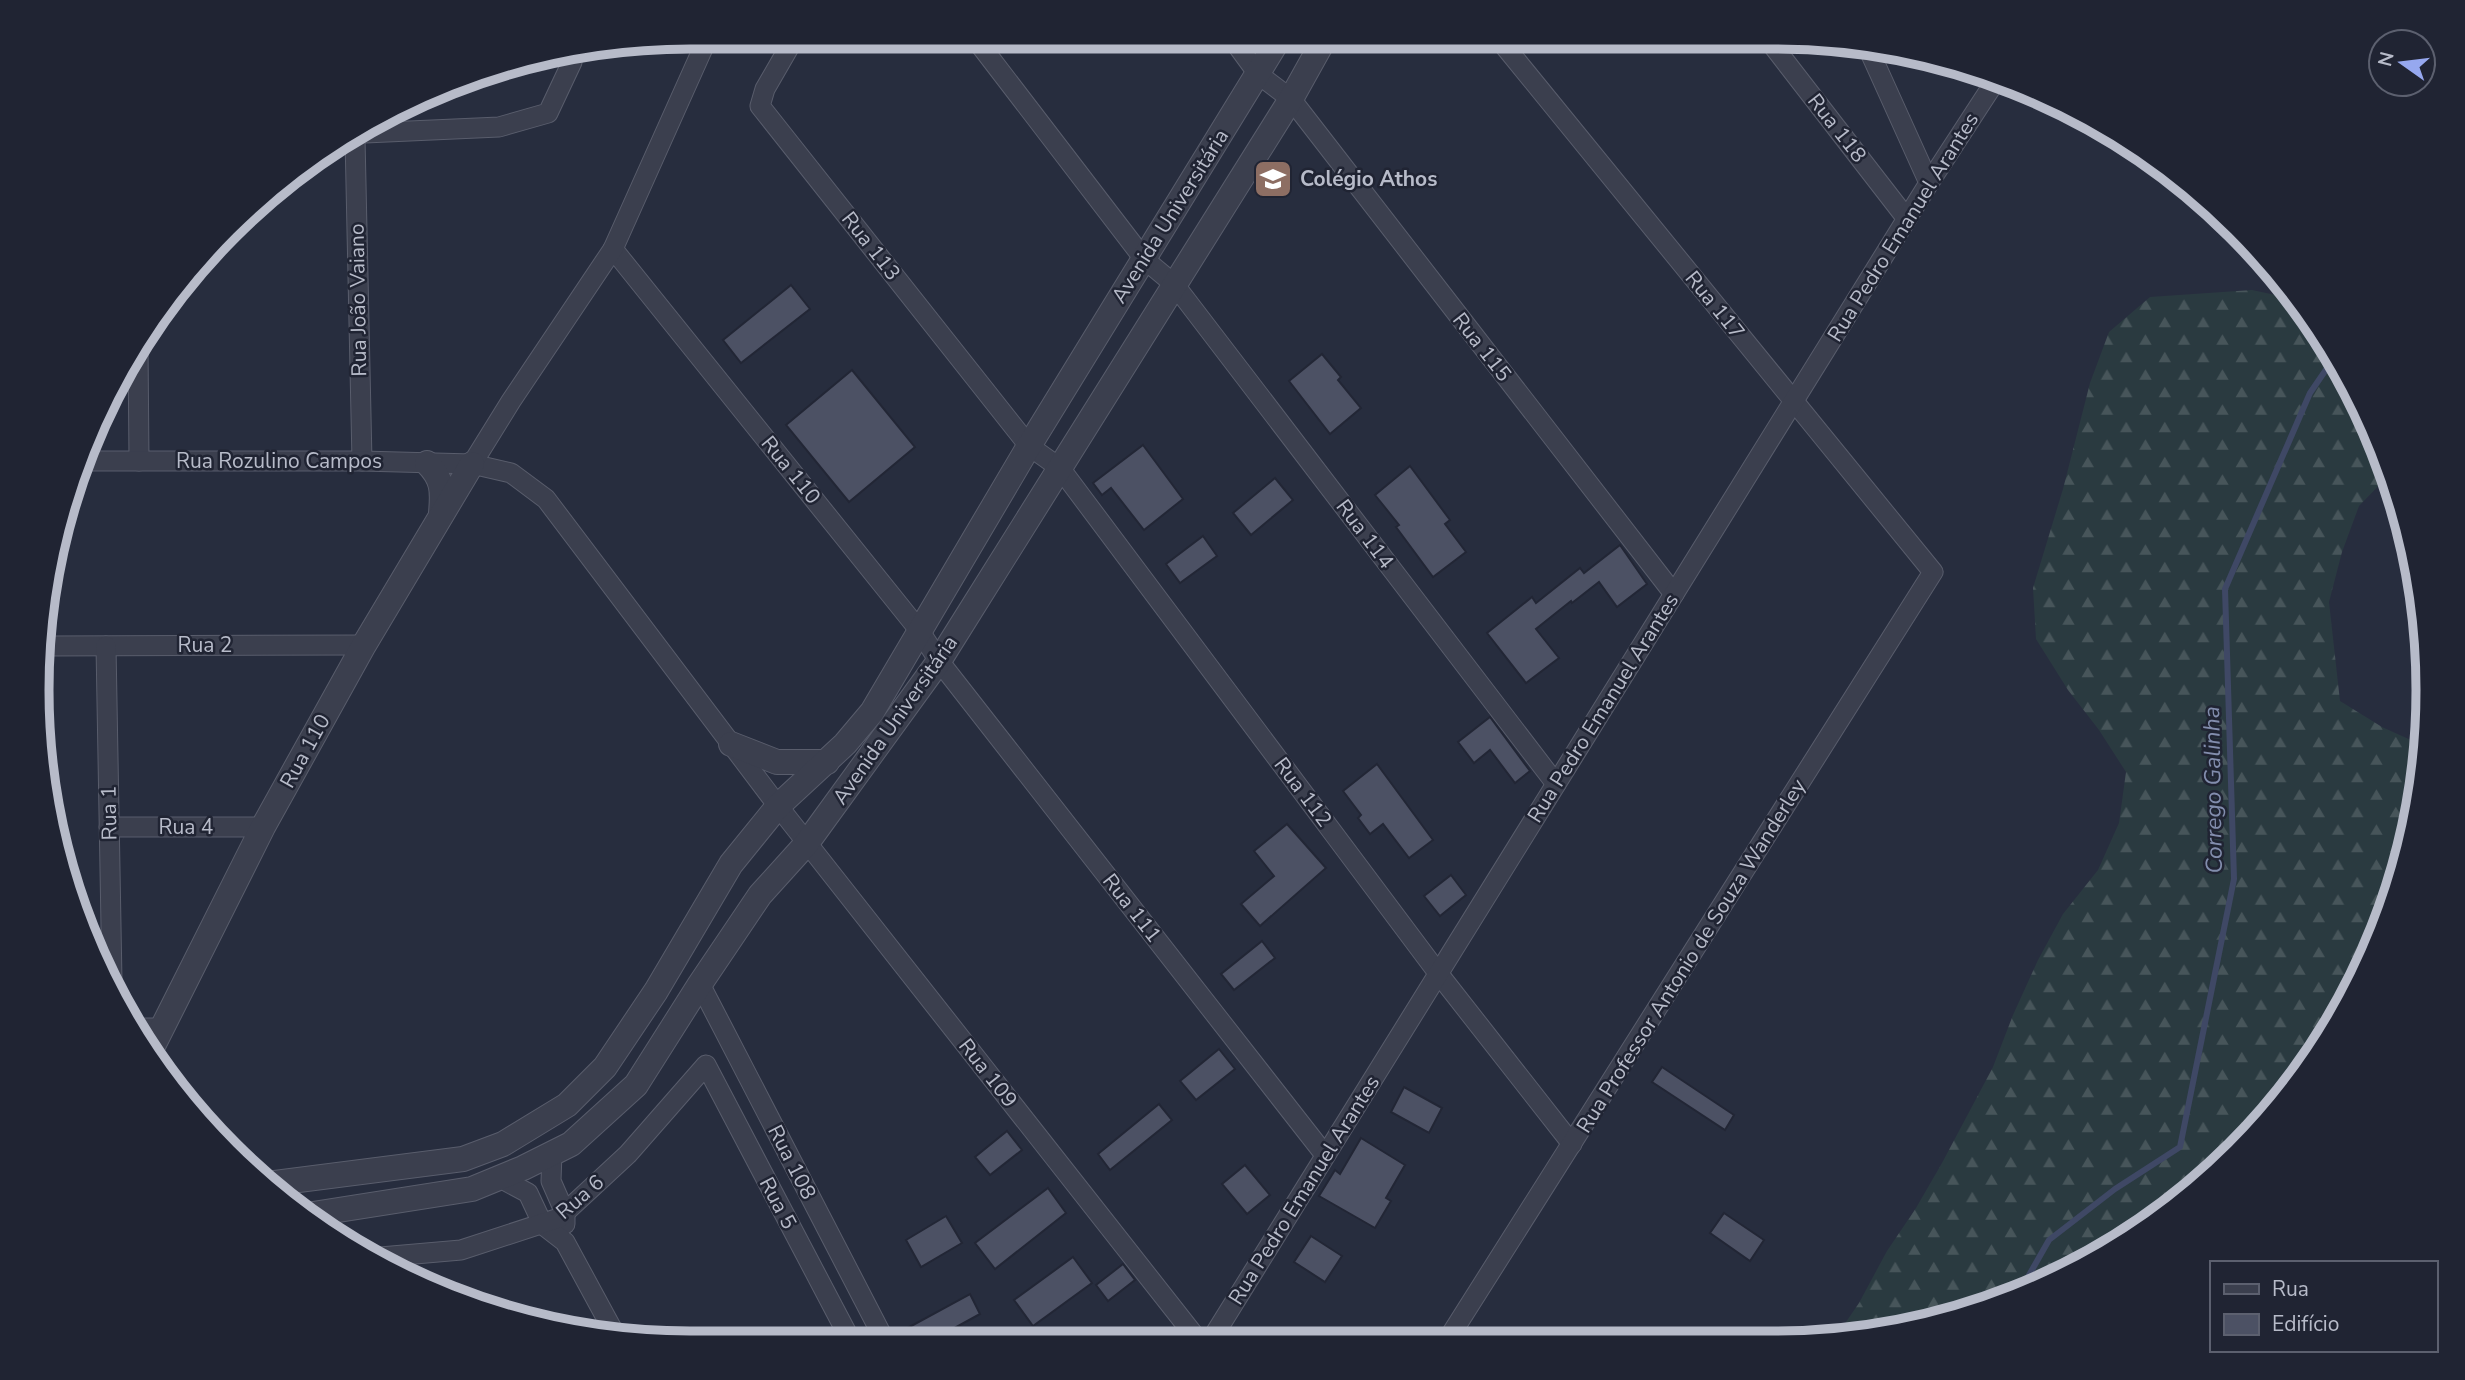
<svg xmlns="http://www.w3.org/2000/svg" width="2465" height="1380" viewBox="0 0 2465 1380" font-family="'Nunito Sans',sans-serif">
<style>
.forest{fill:url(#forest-firs)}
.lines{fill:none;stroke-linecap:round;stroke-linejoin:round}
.stream{stroke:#3f4865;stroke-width:6}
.building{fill:#4c5164;stroke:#222635;stroke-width:2}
.minor-casing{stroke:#595d6c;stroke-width:21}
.tertiary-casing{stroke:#595d6c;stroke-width:26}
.minor{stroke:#3b3f4e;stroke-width:19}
.tertiary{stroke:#3b3f4e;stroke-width:24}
.labels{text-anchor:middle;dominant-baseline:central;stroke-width:5;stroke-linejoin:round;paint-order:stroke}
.street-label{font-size:21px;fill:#b7bbc9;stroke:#202433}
.poi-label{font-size:21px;font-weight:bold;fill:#b7bbc9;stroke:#202433;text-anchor:start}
.water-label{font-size:23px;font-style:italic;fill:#828dad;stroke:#202433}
.rim{fill:none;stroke:#b7bbc9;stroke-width:9}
</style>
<defs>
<pattern id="forest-firs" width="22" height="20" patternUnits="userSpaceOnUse" patternTransform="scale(1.75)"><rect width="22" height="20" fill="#2a3a40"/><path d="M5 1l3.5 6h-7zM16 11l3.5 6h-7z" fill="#47555a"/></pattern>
</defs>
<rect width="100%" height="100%" fill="#272d3e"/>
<!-- forest -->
<path class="forest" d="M2252 290 2298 300 2361 401 2389 475 2359 506 2342 552 2329 602 2340 701 2382 727 2424 746 2423 776 2393 900 2341 1017 2237 1152 2138 1233 1985 1308 1860 1338H1835L1859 1303 1887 1251 1916 1208 1942 1163 1993 1067 2013 1015 2038 960 2063 914 2098 870 2119 823 2126 772 2099 730 2068 690 2036 639 2033 588 2063 489 2090 383 2109 332 2150 297Z"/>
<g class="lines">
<!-- stream -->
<path class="stream" d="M2020 1291 2049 1240 2115 1189 2180 1147 2234 879 2225 589 2310 393 2334 358"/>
</g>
<!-- building -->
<g class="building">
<path d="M791 285 810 309 741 363 723 340Z"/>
<path d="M1322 354 1341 377 1338 380 1361 408 1330 434 1289 381Z"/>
<path d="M852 370 915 447 849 502 786 425Z"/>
<path d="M1143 445 1183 499 1144 530 1111 488 1102 495 1093 483Z"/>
<path d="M1410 466 1450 520 1445 524 1466 552 1433 577 1396 527 1399 525 1375 495Z"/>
<path d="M1275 478 1293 500 1251 535 1233 513Z"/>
<path d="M1203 536 1217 556 1180 583 1166 564Z"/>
<path d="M1620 545 1647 584 1617 607 1599 582 1572 603 1571 601 1536 629 1559 658 1526 683 1487 633 1532 597 1536 603 1580 568 1584 573Z"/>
<path d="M1490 717 1530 771 1515 783 1490 750 1474 763 1458 742Z"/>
<path d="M1377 764 1433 840 1409 858 1383 824 1370 834 1358 818 1361 815 1343 791Z"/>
<path d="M1287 824 1326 868 1260 926 1241 904 1274 876 1254 851Z"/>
<path d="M1451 875 1466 895 1440 916 1424 896Z"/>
<path d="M1262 941 1275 958 1234 990 1221 974Z"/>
<path d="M1219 1049 1235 1069 1196 1100 1180 1081Z"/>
<path d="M1662 1067 1734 1115 1725 1130 1652 1082Z"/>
<path d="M1404 1087 1442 1108 1429 1133 1391 1112Z"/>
<path d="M1159 1104 1172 1120 1110 1170 1098 1154Z"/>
<path d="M1007 1131 1022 1150 990 1175 975 1157Z"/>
<path d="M1361 1138 1405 1165 1386 1198 1391 1201 1375 1228 1319 1196 1335 1170 1340 1174Z"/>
<path d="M1245 1165 1270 1195 1247 1214 1222 1184Z"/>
<path d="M1048 1188 1066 1213 995 1269 975 1243Z"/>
<path d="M1724 1213 1764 1240 1750 1261 1710 1233Z"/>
<path d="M946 1216 962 1243 921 1267 906 1240Z"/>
<path d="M1311 1236 1342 1256 1325 1282 1294 1262Z"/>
<path d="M1073 1257 1092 1283 1033 1326 1014 1300Z"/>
<path d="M1123 1264 1135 1280 1108 1301 1096 1285Z"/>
<path d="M970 1294 980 1314 931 1341H908L902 1331Z"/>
</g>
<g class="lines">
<defs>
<g id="minor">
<path d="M795 37 765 89 760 106 1029 446 1060 468 1438 973 1572 1144"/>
<path d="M974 37 1144 259 1174 284 1556 784"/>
<path d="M1231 37 1258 74 1291 99 1674 594"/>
<path d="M1767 38 1907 219"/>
<path d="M1868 48 1929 183"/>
<path d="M365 133 499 127 548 113 572 62 573 56"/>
<path d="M355 138 362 461"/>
<path d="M613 249 919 630 939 661 1325 1155"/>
<path d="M138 346 139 461"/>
<path d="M86 461H362L472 464 511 473 546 499 778 806 1198 1340"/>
<path d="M472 464 511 401 613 249 708 37"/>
<path d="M47 646 364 645"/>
<path d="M106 646 112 981"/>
<path d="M109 827H263"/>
<path d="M700 984 885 1341"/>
<path d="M141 1028H162"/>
<path d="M552 1153 551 1181 565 1213V1224"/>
<path d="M500 1178 528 1193 543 1225 565 1242 616 1336"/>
<path d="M369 1258 461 1250 559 1218 628 1154 706 1065 851 1341"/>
<path d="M1448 1339 1933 572 1498 38"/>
<path d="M1211 1340 1929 183 1998 77"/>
</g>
<g id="tertiary">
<path d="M427 463C443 479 443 491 441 513"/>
<path d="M731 744 777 762H827"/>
<path d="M153 1046 263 827 364 645 472 464"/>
<path d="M275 1183 463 1159 503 1144 567 1105 605 1067 656 991 731 864 778 806 845 744 872 712 1029 446 1280 37"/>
<path d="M313 1214 472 1189 523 1168 571 1144 636 1085 700 984 760 895 807 843 939 661 1291 99 1325 38"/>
</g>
</defs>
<!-- minor casing -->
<use href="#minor" class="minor-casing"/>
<!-- tertiary casing -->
<use href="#tertiary" class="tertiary-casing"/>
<!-- minor -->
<use href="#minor" class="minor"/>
<!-- tertiary -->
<use href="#tertiary" class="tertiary"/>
</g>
<!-- icons -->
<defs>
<symbol id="school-square" viewBox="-11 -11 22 22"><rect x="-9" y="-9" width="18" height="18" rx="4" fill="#8d6e63" stroke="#202433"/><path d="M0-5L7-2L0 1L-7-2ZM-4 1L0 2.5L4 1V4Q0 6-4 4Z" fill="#fff"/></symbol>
</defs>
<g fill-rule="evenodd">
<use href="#school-square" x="1251" y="157" width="44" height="44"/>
</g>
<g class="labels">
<!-- street labels -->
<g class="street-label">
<text transform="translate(1837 128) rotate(52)">Rua 118</text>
<text transform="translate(1170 216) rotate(-58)">Avenida Universitária</text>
<text transform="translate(1903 227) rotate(-58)">Rua Pedro Emanuel Arantes</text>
<text transform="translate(871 246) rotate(52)">Rua 113</text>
<text transform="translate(358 300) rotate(-91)">Rua João Vaiano</text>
<text transform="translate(1715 305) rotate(51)">Rua 117</text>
<text transform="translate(1482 347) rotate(52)">Rua 115</text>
<text x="279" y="461">Rua Rozulino Campos</text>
<text transform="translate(791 470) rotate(51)">Rua 110</text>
<text transform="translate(1365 534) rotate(53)">Rua 114</text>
<text x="205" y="645">Rua 2</text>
<text transform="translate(1603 708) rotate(-58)">Rua Pedro Emanuel Arantes</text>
<text transform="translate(895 720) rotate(-55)">Avenida Universitária</text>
<text transform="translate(305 751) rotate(-61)">Rua 110</text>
<text transform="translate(1303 792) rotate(53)">Rua 112</text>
<text transform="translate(109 813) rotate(-91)">Rua 1</text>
<text x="186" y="827">Rua 4</text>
<text transform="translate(1132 908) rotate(52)">Rua 111</text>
<text transform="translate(1691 956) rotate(-58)">Rua Professor Antonio de Souza Wanderley</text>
<text transform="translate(988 1073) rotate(52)">Rua 109</text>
<text transform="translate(792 1162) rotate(63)">Rua 108</text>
<text transform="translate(1304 1190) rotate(-58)">Rua Pedro Emanuel Arantes</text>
<text transform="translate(580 1197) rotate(-41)">Rua 6</text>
<text transform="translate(778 1203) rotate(62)">Rua 5</text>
</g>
<!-- poi labels -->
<g class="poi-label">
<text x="1300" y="179">Colégio Athos</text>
</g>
<!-- water labels -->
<g class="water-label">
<text transform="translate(2213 790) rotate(-91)">Corrego Galinha</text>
</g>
</g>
<!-- crop -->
<path d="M0 0H2465V1380H0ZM690 49H1775A641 641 0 0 1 2416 690V690A641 641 0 0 1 1775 1331H690A641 641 0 0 1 49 690V690A641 641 0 0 1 690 49Z" fill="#202433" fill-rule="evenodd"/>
<path class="rim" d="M690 49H1775A641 641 0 0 1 2416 690V690A641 641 0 0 1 1775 1331H690A641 641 0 0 1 49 690V690A641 641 0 0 1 690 49Z"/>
<!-- legend -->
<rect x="2210" y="1261" width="228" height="91" fill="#202433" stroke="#5c606f" stroke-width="2"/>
<rect x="2224" y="1284" width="35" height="10" fill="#3b3f4e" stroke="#5c606f" stroke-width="2"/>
<text x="2272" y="1296" font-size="21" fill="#b7bbc9">Rua</text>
<rect x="2224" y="1314" width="35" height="21" fill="#4c5164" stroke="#5c606f" stroke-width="2"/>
<text x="2272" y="1331" font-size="21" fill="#b7bbc9">Edifício</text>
<!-- north arrow -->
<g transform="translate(2402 63) rotate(284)"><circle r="33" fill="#202433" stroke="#5c606f" stroke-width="2"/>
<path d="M0-5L12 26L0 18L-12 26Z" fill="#96a8ef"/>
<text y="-10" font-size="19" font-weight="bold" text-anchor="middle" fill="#b7bbc9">N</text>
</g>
</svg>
